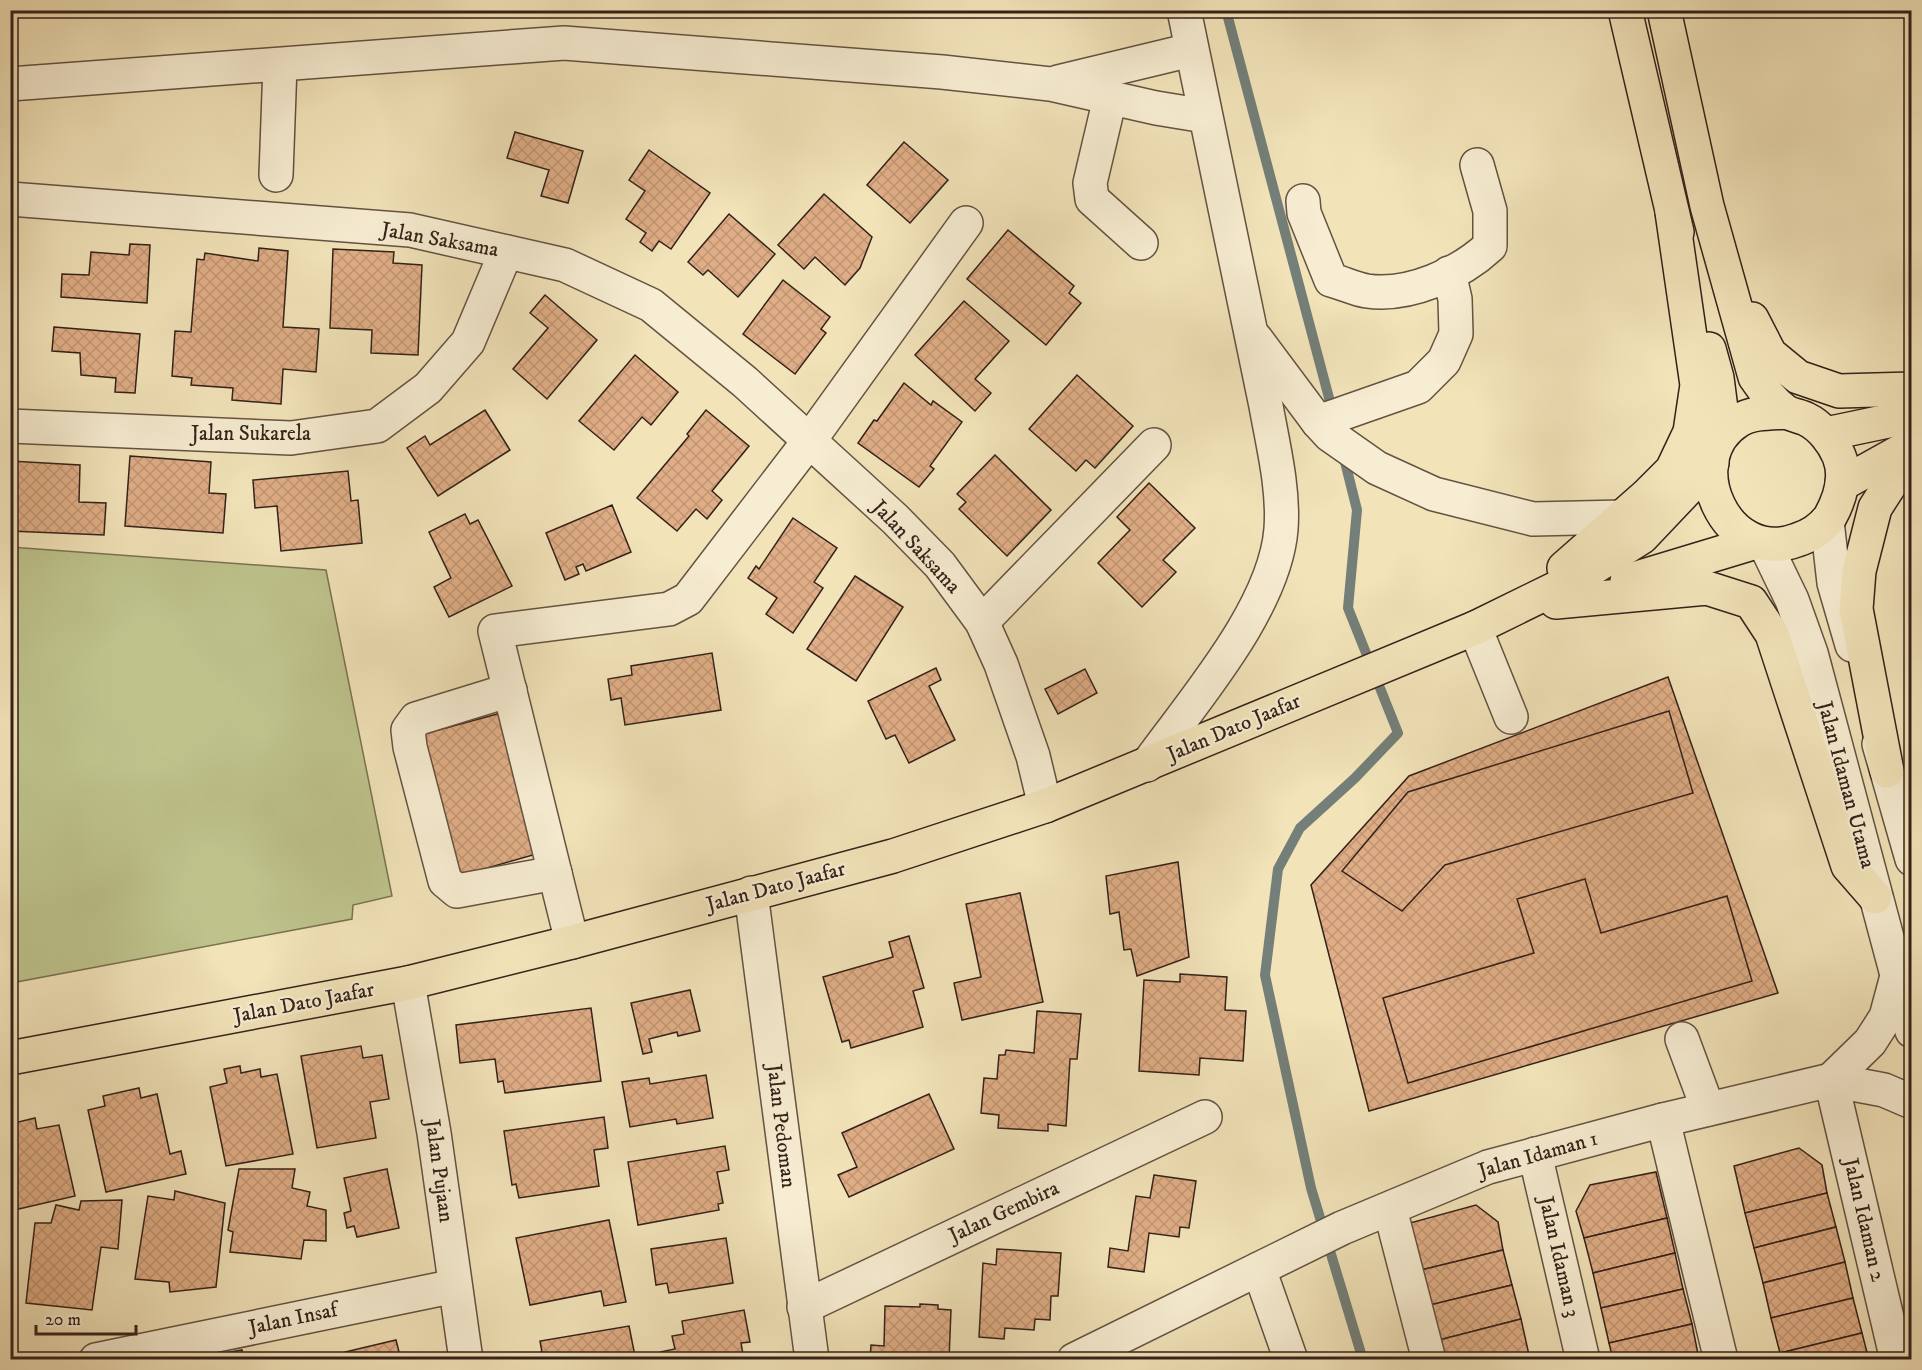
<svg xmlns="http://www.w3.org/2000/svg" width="1922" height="1370" viewBox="0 0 1922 1370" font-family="'IM FELL DW Pica',serif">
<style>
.grass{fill:#bec38c;stroke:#797253;stroke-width:1.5}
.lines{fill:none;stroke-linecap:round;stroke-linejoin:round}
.stream{stroke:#737f78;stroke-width:10}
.building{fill:url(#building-cross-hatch);stroke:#34211a;stroke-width:1.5}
.minor-casing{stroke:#645242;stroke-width:36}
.major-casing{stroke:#34211a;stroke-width:36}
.minor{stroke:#f7edd2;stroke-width:33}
.major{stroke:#f2e3b9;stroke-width:33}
.labels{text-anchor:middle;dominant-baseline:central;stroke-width:4.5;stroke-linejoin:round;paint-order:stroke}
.street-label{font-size:21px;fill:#34211a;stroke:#f7edd2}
</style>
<defs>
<pattern id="building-cross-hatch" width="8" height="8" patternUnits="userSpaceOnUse" patternTransform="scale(1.5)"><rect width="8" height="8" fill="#e0ae86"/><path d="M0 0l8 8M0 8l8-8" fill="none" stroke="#c19573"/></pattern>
</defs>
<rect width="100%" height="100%" fill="#f2e3b9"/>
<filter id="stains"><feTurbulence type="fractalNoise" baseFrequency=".00333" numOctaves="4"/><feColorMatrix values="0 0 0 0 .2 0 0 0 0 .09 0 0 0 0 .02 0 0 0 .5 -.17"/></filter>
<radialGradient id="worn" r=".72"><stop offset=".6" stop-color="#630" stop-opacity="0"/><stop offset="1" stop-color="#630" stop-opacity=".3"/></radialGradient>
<!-- grass -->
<path class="grass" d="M10 547 326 570 392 896 353 905 352 919 11 983Z"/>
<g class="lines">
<!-- stream -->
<g class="stream">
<path d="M1226 10 1333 413"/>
<path d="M1343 454 1357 510 1348 608 1398 733 1355 778 1300 828 1278 869 1265 975 1311 1188 1363 1360"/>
</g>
</g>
<!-- building -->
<g class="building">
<path d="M971 10H1021L1020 16Z"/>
<path d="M515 132 583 151 568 203 541 196 549 170 507 158Z"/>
<path d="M904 142 948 180 910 223 867 185Z"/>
<path d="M649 150 710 193 671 249 659 241 652 251 640 242 646 233 626 219 645 191 629 180Z"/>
<path d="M824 194 872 237 860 268 845 285 815 257 804 269 778 245Z"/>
<path d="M729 214 775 254 738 297 708 270 703 275 688 262Z"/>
<path d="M1008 230 1074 286 1069 293 1081 303 1046 345 967 279Z"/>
<path d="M130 244 150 245 147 303 61 297 62 274 89 275 91 252 129 255Z"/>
<path d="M259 248 288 251 283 327 319 329 316 372 283 369 281 404 232 400 233 388 191 385 192 378 172 376 175 331 191 332 197 259 204 260 205 253 258 261Z"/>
<path d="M333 249 394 252 393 263 422 265 418 355 371 353 372 330 330 328Z"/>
<path d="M783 280 830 317 821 329 826 333 795 374 743 334Z"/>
<path d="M545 295 597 340 547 399 513 369 548 328 530 313Z"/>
<path d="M964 301 1009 341 975 379 991 393 975 411 915 355Z"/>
<path d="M54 327 140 334 135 393 115 392 116 378 81 375 80 353 52 351Z"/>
<path d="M635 355 678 392 651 425 642 417 614 450 579 421Z"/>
<path d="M1077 375 1133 426 1095 468 1086 460 1076 471 1029 429Z"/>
<path d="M904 383 931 405 933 401 962 422 930 466 934 469 919 487 858 443 874 420 877 421Z"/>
<path d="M485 410 510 450 438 496 407 448 425 436 430 445Z"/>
<path d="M706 410 749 446 712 491 722 500 707 519 696 509 677 531 637 498 689 436 687 434Z"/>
<path d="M995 455 1051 510 1007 556 959 509 966 502 957 494Z"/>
<path d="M130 456 211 462 209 493 226 494 223 533 125 526Z"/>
<path d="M10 461 80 465 79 502 106 503 104 535 10 531Z"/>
<path d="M348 471 351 501 358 500 362 543 281 551 277 506 255 508 253 480Z"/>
<path d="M1149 483 1195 528 1163 560 1176 572 1142 607 1098 563 1130 530 1117 517Z"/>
<path d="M612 505 631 552 586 571 583 564 576 567 579 574 565 580 546 533Z"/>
<path d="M465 514 470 524 478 520 512 586 449 617 434 587 451 578 429 532Z"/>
<path d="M793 518 837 548 814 582 823 588 793 633 766 614 777 598 748 578 756 566 759 569Z"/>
<path d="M855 576 903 607 856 681 807 649Z"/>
<path d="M712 653 721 710 625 725 621 698 611 700 608 679 632 675 631 666Z"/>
<path d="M936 668 941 680 929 686 955 740 909 763 895 735 886 739 868 701Z"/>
<path d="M1085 669 1097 693 1058 714 1045 689Z"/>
<path d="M1668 677 1778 993 1369 1111 1311 885 1409 776Z"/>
<path d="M1669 711 1693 793 1445 865 1402 911 1342 871 1408 792Z"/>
<path d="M501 713 540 853 459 876 420 735Z"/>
<path d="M1178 862 1189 957 1137 976 1131 949 1124 950 1119 912 1110 914 1106 876Z"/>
<path d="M1585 879 1601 933 1727 896 1752 981 1408 1083 1383 998 1534 953 1517 899Z"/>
<path d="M1020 893 1043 1002 962 1020 954 983 981 977 966 904Z"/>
<path d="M909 936 924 988 913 991 923 1027 851 1048 849 1040 842 1042 823 977 893 957 889 942Z"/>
<path d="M1180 974 1227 977 1225 1010 1246 1011 1243 1061 1200 1058 1199 1075 1139 1071 1144 980 1180 982Z"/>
<path d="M690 990 700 1031 678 1036 677 1032 649 1039 652 1052 643 1054 631 1003Z"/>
<path d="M591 1008 601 1081 505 1093 503 1081 498 1082 495 1059 460 1063 456 1025Z"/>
<path d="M1037 1011 1081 1014 1077 1059H1070L1066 1126 1048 1124V1131L998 1128 999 1115 981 1113 984 1078 997 1079 999 1055H1005L1006 1050 1034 1053Z"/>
<path d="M361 1046 363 1058 382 1055 389 1099 370 1102 376 1138 317 1148 301 1056Z"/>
<path d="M240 1066 241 1073 260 1069 261 1077 277 1074 293 1154 226 1166 210 1087 227 1083 224 1069Z"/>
<path d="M706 1075 713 1118 677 1124 676 1119 630 1127 622 1082 649 1078 650 1084Z"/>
<path d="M139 1088 141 1098 157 1094 170 1154 181 1151 186 1174 106 1192 88 1110 105 1106 103 1096Z"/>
<path d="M929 1094 954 1149 849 1197 838 1175 857 1167 842 1133Z"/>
<path d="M604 1117 608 1148 594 1150 599 1186 519 1198 516 1184 512 1185 504 1131Z"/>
<path d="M35 1118 37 1129 59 1125 75 1196 10 1211V1124Z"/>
<path d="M725 1146 729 1170 717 1172 723 1203 718 1204 719 1210 638 1225 628 1162Z"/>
<path d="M1799 1148 1822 1165 1827 1193 1745 1213 1734 1166Z"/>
<path d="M239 1169H295L292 1188 310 1192 307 1206 326 1210V1241L304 1240 301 1259 230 1252 233 1232 228 1230Z"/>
<path d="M387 1169 399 1228 357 1237 354 1226 347 1228 344 1213 351 1211 344 1178Z"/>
<path d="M1656 1172 1667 1218 1584 1238 1576 1211 1590 1185Z"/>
<path d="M1154 1175 1196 1181 1189 1228 1180 1227 1179 1237 1149 1233 1144 1272 1108 1267 1110 1248 1128 1251 1136 1196 1150 1198Z"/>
<path d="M175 1191 225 1203 216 1287 170 1292 169 1282 135 1279 148 1196 174 1200Z"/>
<path d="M1827 1193 1836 1227 1754 1248 1745 1213Z"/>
<path d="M122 1200 118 1249 101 1247 92 1310 26 1303 35 1223H51L56 1205 79 1210 81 1201Z"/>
<path d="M1476 1205 1498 1222 1503 1250 1421 1270 1410 1223Z"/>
<path d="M1667 1218 1675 1253 1593 1273 1584 1238Z"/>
<path d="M609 1220 626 1302 604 1306 601 1291 530 1305 516 1238Z"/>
<path d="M1836 1227 1845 1262 1763 1283 1754 1248Z"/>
<path d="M726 1238 733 1283 669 1293 667 1283 656 1285 651 1249Z"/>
<path d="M10 1246 14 1247 10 1278Z"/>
<path d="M997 1249 1061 1253 1058 1296H1051L1050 1320 1035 1319 1034 1330 1005 1328 1004 1339 979 1337 983 1263 996 1265Z"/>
<path d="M1503 1250 1512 1285 1430 1305 1421 1270Z"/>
<path d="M1675 1253 1683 1289 1601 1308 1593 1273Z"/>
<path d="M1845 1262 1853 1298 1771 1318 1763 1283Z"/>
<path d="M1512 1285 1521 1319 1439 1340 1430 1305Z"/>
<path d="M1683 1289 1692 1324 1609 1343 1601 1308Z"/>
<path d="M1853 1298 1862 1333 1780 1353 1771 1318Z"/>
<path d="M920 1304 938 1305V1309L951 1310 949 1360H870L871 1345 884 1346 885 1306 920 1307Z"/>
<path d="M744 1310 750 1342 741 1343 744 1360H662L660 1352 675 1349 672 1336 684 1334 682 1321Z"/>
<path d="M1521 1319 1529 1355 1509 1360H1443L1439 1340Z"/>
<path d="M1692 1324 1699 1359 1613 1360 1609 1343Z"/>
<path d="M629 1326 635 1356 624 1360H532L531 1354 542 1352 540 1341Z"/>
<path d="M1862 1333 1869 1360H1781L1780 1353Z"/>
<path d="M396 1340 401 1360H340L347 1358 345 1352Z"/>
<path d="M242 1350 243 1360H209L208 1356Z"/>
<path d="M1529 1355 1531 1360H1509Z"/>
</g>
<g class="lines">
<defs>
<g id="minor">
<path d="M1058 82 1191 50"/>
<path d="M10 84 564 43 942 72 1050 84 1156 108 1205 116"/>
<path d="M1110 98 1090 183 1092 199 1141 243"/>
<path d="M276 175 280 65"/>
<path d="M10 199 410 230 565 265 651 305 745 382 895 519 940 565 982 622 1001 664 1033 756 1045 806"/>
<path d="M1303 201 1304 213 1331 280C1343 283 1355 289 1367 291 1409 297 1460 274 1490 246V211L1477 165"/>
<path d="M1256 339 1318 422 1330 435 1377 468 1434 494 1533 519 1623 517"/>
<path d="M1318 422 1418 387 1444 361 1456 334 1455 299 1449 273"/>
<path d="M10 426 291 438 377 426 428 388 468 342 506 252"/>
<path d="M1827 521 1834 583 1852 645"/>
<path d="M1765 544 1792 600 1811 653 1912 1031"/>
<path d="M982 622 1154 445"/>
<path d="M1475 628 1511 717"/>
<path d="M510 690 416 719 408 730 410 747 445 881 457 891 555 873"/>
<path d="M1879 744 1912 859"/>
<path d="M1147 765C1193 701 1275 608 1281 529 1284 489 1273 445 1266 406L1184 10"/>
<path d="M751 893 812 1360"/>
<path d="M572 942 495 631 669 609 688 599 809 441 966 223"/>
<path d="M408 983 434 1133 466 1360"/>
<path d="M1682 1039 1708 1109"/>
<path d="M1831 1080 1897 1360"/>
<path d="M1831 1080 1870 1042 1886 1017 1897 976"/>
<path d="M1663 1120 1721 1360"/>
<path d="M1535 1154 1583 1360"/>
<path d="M1390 1209 1429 1360"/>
<path d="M1259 1269 1291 1360"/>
<path d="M804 1307 1205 1117"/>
<path d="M96 1360 455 1286"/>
<path d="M1074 1360 1342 1228 1488 1167 1663 1120 1831 1080 1884 1090 1912 1102"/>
</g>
<g id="major">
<path d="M1625 10 1677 232"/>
<path d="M1664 10 1707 206 1755 377C1764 390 1772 402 1785 411 1791 415 1800 416 1806 419 1821 426 1833 442 1839 456 1847 476 1840 499 1830 517 1822 528 1810 536 1797 540 1726 567 1678 459 1738 421 1752 412 1771 413 1787 412"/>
<path d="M1752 319 1770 354 1798 377 1839 391 1912 389"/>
<path d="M1709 349 1717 378 1724 432"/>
<path d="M1826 434 1912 416"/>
<path d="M1842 484 1912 445"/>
<path d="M1564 568 1647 495 1672 470 1690 432 1697 385 1672 212"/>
<path d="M1627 581 1756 542"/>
<path d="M1556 602 1707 588 1751 602 1772 634 1848 866 1875 897"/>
<path d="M1887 771 1856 609 1859 571 1875 508 1893 480 1912 465"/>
<path d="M10 1058 408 983 572 942 893 856 1045 806 1475 628 1577 578 1642 537 1712 463"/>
</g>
</defs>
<!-- minor casing -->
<use href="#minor" class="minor-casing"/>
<!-- major casing -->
<use href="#major" class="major-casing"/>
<!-- minor -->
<use href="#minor" class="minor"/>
<!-- major -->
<use href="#major" class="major"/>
</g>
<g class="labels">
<!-- street labels -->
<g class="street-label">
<text transform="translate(440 240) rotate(10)">Jalan Saksama</text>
<text x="251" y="434">Jalan Sukarela</text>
<text transform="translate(916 547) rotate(47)">Jalan Saksama</text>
<text transform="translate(1234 728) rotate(-23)">Jalan Dato Jaafar</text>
<text transform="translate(1846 785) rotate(75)">Jalan Idaman Utama</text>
<text transform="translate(776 887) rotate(-15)">Jalan Dato Jaafar</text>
<text transform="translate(304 1003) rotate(-11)">Jalan Dato Jaafar</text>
<text transform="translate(781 1126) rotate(83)">Jalan Pedoman</text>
<text transform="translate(1538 1155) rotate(-16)">Jalan Idaman 1</text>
<text transform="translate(439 1171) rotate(82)">Jalan Pujaan</text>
<text transform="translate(1004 1212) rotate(-25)">Jalan Gembira</text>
<text transform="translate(1864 1220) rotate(77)">Jalan Idaman 2</text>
<text transform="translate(1559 1257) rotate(77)">Jalan Idaman 3</text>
<text transform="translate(293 1319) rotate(-12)">Jalan Insaf</text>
</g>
</g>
<!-- margin -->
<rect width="1922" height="1370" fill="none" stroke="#f2e3b9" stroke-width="36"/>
<rect x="12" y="12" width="1898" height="1346" fill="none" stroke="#34211a" stroke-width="3"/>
<rect x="18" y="18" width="1886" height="1334" fill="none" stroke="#34211a" stroke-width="1.5"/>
<!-- scale -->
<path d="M36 1325v9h100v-9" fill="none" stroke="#34211a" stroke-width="3"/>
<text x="45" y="1325" font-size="18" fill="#34211a" stroke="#f7edd2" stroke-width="4.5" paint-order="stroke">20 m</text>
<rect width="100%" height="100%" filter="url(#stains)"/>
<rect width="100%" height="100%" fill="url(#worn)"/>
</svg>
